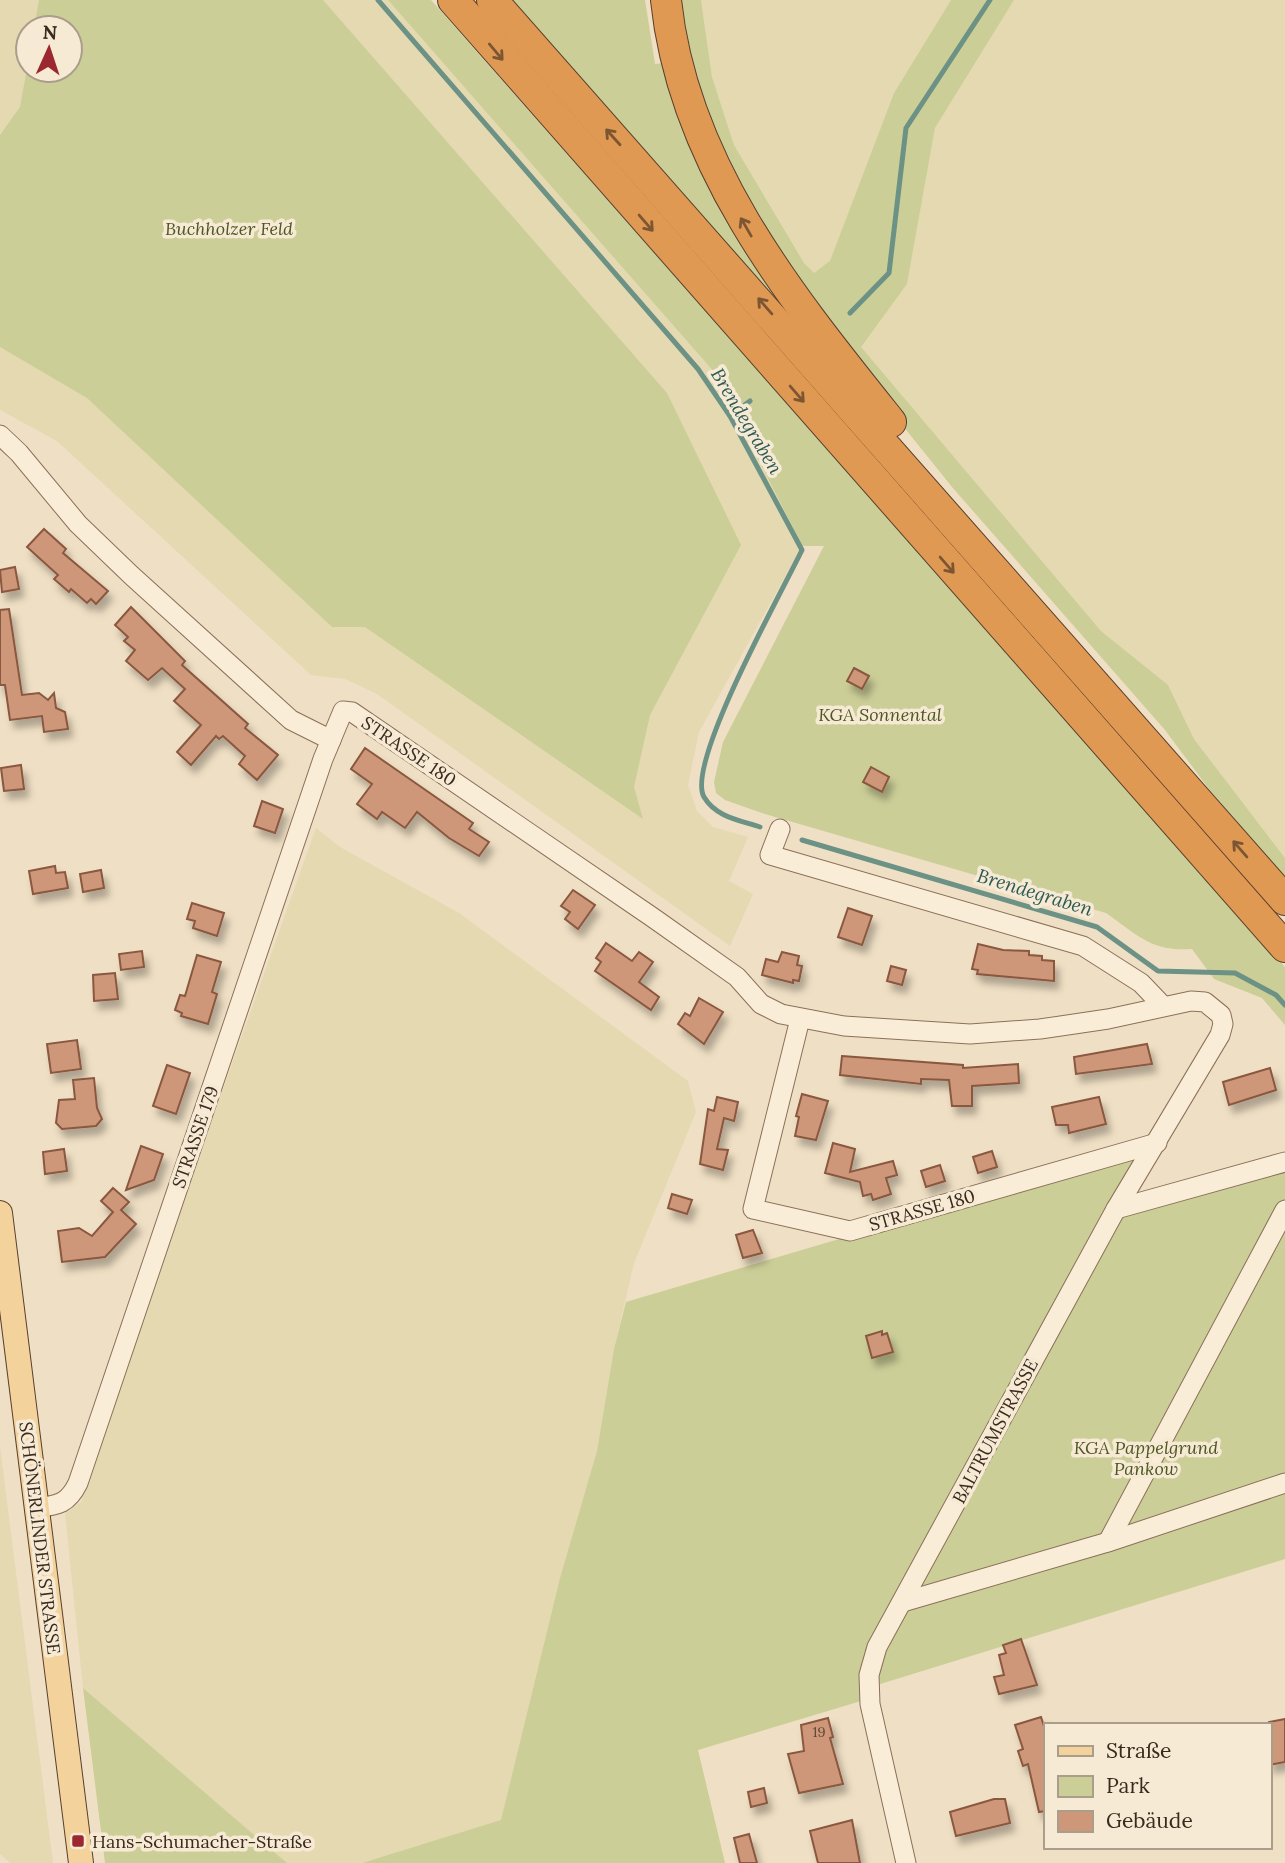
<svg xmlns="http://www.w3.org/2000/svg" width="1285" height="1863" viewBox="0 0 1285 1863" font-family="Lora,serif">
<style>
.farmland{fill:#e5d9b1;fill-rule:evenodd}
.green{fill:#cbce97}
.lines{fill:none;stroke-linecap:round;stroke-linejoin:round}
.stream{stroke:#6c9185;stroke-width:5}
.building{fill:#ce9779;stroke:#8a583f;stroke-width:2;filter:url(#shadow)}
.minor-casing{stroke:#8b705a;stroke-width:21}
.major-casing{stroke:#583f2e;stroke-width:26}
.highway-casing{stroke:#583f2e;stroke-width:32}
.minor{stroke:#faedd8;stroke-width:19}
.major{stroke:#f3d29b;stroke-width:24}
.highway{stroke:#e09953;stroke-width:30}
.oneway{stroke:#7c5633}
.poi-dot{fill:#9b2831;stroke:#f6ead4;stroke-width:2.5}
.labels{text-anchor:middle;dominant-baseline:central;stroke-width:7;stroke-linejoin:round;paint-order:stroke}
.number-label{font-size:14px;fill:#5f4535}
.park-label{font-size:18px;font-style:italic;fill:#4e5724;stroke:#f6ead4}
.street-label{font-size:18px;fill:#3a2a1e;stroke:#f6ead4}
.poi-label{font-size:18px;fill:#3a2a1e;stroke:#f6ead4;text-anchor:start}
.water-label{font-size:19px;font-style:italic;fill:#2d5a54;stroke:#f6ead4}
</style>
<defs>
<filter id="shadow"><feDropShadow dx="4.5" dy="8" stdDeviation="3.5" flood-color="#0004"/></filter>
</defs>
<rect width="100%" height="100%" fill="#efdfc4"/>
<!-- farmland -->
<g class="farmland">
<path d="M0 0H388L715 373 802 546 699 732 688 785 697 811 713 827 748 837 729 881 753 894 730 946 377 694 345 679 311 675 57 441 0 410ZM28 28H70V70H28Z"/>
<path d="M701 0H951L894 93 830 262 814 274 804 263 734 145 712 77Z"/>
<path d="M1014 0H1285V858L1194 739 1168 685 1101 631 860 347 907 284 935 128Z"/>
<path d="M316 828 340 847 459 913 688 1081 696 1112 634 1263 614 1349 597 1451 560 1578 501 1821 362 1863H287L83 1688 65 1513 81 1502 196 1165Z"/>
<path d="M0 1447 53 1863H10L0 1854Z"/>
</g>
<!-- green -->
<g class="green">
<path d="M39 0H323L667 393 741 545 650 715 634 787 643 819 365 627H332L87 398 0 347V135L20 107 28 63V70H70V28H34Z"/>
<path d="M388 0H431L1251 928 1285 967V1025L1262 998 1214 979 1192 949C1151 952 1138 935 1106 913L765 814 725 800 716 793 714 782 723 742 824 546H802L715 373Z"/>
<path d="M509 0H645L655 64 663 63 795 326Z"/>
<path d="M679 0H701L712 77 734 145 804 263 814 273 830 261 894 93 951 0H1014L935 128 907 284 861 347 1101 631 1168 685 1194 739 1285 858V878L1209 789 1165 730 952 487 858 370 776 254 725 164 692 76Z"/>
<path d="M1144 1149 1001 1407 861 1701 698 1750 725 1863H362L501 1820 560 1578 597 1451 614 1349 626 1302Z"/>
<path d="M1285 1153V1559L877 1685V1666L1132 1194Z"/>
<path d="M83 1688 287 1863H105Z"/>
</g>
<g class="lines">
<!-- stream -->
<g class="stream">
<path d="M378 0 698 369 730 416 802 550C783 590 685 764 704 797 716 817 739 820 760 827"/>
<path d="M850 313 889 273 906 128 990 0"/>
<path d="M730 416 750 401"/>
<path d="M802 840 1097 927 1158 971 1235 973 1276 995 1285 1005"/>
</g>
</g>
<!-- building -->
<g class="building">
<path d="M44 529 66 549 63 553 108 591 96 604 91 599 87 603 71 589 69 592 54 579 58 575 27 547Z"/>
<path d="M15 567 19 589 2 592 0 570Z"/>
<path d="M131 607 185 661 182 665 248 724 245 728 278 755 257 780 239 764 245 756 223 736 219 739 216 736 191 765 177 752 201 725 174 701 185 689 162 668 148 680 126 661 135 650 124 641 128 637 115 625Z"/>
<path d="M9 609 22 695 39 693 48 700 54 693 56 708 65 712 68 729 44 732 42 716 10 720 5 685H0V610Z"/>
<path d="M854 668 869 676 862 689 847 681Z"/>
<path d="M365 748 473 823 469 829 489 842 479 856 449 838 417 812 405 828 382 812 377 819 357 804 372 784 351 769Z"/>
<path d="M21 765 24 789 4 791 1 768Z"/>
<path d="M871 767 889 777 882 792 863 782Z"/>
<path d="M262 801 283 809 275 833 254 826Z"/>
<path d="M55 866 56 873 65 872 68 888 33 894 29 871Z"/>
<path d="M101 870 104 888 83 892 80 874Z"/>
<path d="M573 890 595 905 578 929 565 919 570 912 561 906Z"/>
<path d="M192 903 224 913 217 936 193 928 195 921 187 919Z"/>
<path d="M848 908 872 916 862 945 838 937Z"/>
<path d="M606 943 632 961 639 952 653 962 639 982 659 997 651 1010 595 971 601 962 596 958Z"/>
<path d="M978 944 1003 950 1029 951V955L1042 956V960L1054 961V981L977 974 978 970 972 969Z"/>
<path d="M142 951 144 967 121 970 119 954Z"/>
<path d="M782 952 799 956 797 965 802 966 799 981 793 980V983L762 975 766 959 778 962Z"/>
<path d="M197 955 221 962 212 992 217 994 208 1024 181 1016 182 1013 175 1010 180 995 185 996Z"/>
<path d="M891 966 906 970 902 985 887 981Z"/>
<path d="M115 973 118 999 94 1001 93 975Z"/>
<path d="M699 998 723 1012 704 1044 678 1024 685 1013 690 1016Z"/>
<path d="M77 1040 81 1069 51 1073 47 1044Z"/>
<path d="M1147 1044 1152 1064 1076 1074 1074 1057Z"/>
<path d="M842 1056 963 1065V1068L1018 1064 1019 1083 972 1086V1106H952L949 1080 921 1079V1084L840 1075Z"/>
<path d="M167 1065 190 1073 176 1114 153 1106Z"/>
<path d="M1270 1068 1276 1090 1229 1105 1223 1082Z"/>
<path d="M94 1078 97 1108 102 1119 96 1126 62 1129 56 1123 59 1100 75 1099 73 1080Z"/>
<path d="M802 1094 828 1101 816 1140 795 1136 799 1117 796 1116Z"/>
<path d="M717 1097 738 1102 734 1121 724 1118 717 1149 728 1150 723 1170 700 1164 708 1109 714 1111Z"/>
<path d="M1099 1097 1106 1124 1069 1133 1068 1125H1056L1052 1107Z"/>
<path d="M833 1143 855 1149 850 1172 893 1161 897 1175 886 1178 891 1194 873 1200 871 1194 863 1196 860 1182 825 1173Z"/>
<path d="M141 1146 163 1154 154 1180 126 1190Z"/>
<path d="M64 1149 67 1171 45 1174 43 1152Z"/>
<path d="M992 1151 997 1167 978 1173 973 1157Z"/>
<path d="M940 1165 945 1181 926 1187 921 1171Z"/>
<path d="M113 1188 129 1202 121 1210 136 1224 105 1257 62 1262 58 1231 79 1228 92 1236 113 1212 101 1201Z"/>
<path d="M672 1194 692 1200 687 1214 668 1208Z"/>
<path d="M753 1230 762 1253 743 1258 736 1235Z"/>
<path d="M882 1331V1335L887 1333 893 1352 872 1358 866 1336Z"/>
<path d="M1021 1639 1037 1685 999 1694 994 1677 1004 1675 999 1655 1006 1653 1003 1645Z"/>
<path d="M1041 1717 1045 1729V1811L1039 1812 1028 1764 1023 1766 1018 1751 1023 1749 1015 1725Z"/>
<path d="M828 1718 833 1737 830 1738 843 1784 799 1793 788 1754 804 1751 801 1725Z"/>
<path d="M1285 1719V1762L1269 1765V1722Z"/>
<path d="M764 1788 767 1803 751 1807 748 1792Z"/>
<path d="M994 1799H1005L1010 1823 956 1836 950 1812Z"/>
<path d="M852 1820 860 1863H818L810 1831Z"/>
<path d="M749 1834 757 1863H740L734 1838Z"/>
</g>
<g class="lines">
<defs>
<g id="minor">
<path d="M0 435 19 453 78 524 131 575 291 720 331 740"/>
<path d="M780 829 770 855 1083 946 1141 983 1163 1006"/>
<path d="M800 1019 753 1209 850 1231 1157 1143"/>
<path d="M1116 1209 1285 1162"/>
<path d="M36 1508C58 1505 68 1504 78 1483L323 759 343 711 352 712 652 917 737 977 761 1004 781 1014 844 1026 970 1034 1040 1029 1108 1019 1191 1001 1205 1002 1221 1015 1223 1024 1220 1035 1116 1209 877 1647 869 1675 870 1704 906 1863"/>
<path d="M1108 1542 1285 1210"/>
<path d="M903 1602 1108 1542 1285 1483"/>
</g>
<path id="major" d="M0 1213 81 1863"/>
<g id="highway">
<path d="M453 0 1285 947"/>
<path d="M492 0 1285 900"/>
<path d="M666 0C683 165 791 297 891 422"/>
</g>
</defs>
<!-- minor casing -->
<use href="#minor" class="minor-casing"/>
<!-- major casing -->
<use href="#major" class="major-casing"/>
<!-- highway casing -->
<use href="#highway" class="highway-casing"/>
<!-- minor -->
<use href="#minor" class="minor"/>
<!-- major -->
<use href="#major" class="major"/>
<!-- highway -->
<use href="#highway" class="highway"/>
</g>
<!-- one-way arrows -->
<defs><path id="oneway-shaft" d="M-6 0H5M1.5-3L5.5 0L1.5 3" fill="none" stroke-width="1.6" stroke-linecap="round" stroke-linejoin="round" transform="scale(1.75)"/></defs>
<g class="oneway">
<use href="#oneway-shaft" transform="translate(496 52) rotate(50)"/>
<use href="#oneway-shaft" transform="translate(613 137) rotate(-132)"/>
<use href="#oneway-shaft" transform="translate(646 223) rotate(49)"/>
<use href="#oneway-shaft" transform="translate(746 227) rotate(-120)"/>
<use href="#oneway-shaft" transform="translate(765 306) rotate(-131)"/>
<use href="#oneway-shaft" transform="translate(797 394) rotate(49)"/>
<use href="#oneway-shaft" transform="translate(947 565) rotate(49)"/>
<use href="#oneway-shaft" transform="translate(1240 849) rotate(-131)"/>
</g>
<!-- markers -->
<rect class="poi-dot" x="71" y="1834" width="14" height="14" rx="3.5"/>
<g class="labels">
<!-- number labels -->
<g class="number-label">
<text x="819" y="1732">19</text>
</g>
<!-- park labels -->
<g class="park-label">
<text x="229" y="228">Buchholzer Feld</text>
<text x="880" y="714">KGA Sonnental</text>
<text x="1146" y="1447">KGA Pappelgrund<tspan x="1146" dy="21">Pankow</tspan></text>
</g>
<!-- street labels -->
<g class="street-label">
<text transform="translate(409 751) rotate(34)">STRASSE 180</text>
<text transform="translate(195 1137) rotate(-71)">STRASSE 179</text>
<text transform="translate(922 1210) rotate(-16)">STRASSE 180</text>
<text transform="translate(995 1431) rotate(-62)">BALTRUMSTRASSE</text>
<text transform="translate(40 1538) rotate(83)">SCHÖNERLINDER STRASSE</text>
</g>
<!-- poi labels -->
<g class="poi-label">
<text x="92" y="1841">Hans-Schumacher-Straße</text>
</g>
<!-- water labels -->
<g class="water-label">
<text transform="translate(747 421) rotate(59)">Brendegraben</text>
<text transform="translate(1035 892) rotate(17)">Brendegraben</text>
</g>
</g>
<!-- legend -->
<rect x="1044" y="1723" width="228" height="126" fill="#f6ead4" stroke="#ab9d8b" stroke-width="2"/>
<rect x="1058" y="1746" width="35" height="10" fill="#f3d29b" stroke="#ab9d8b" stroke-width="2"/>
<text x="1106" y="1758" font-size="21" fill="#3a2a1e">Straße</text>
<rect x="1058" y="1776" width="35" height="21" fill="#cbce97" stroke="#ab9d8b" stroke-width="2"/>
<text x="1106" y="1793" font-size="21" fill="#3a2a1e">Park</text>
<rect x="1058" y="1811" width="35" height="21" fill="#ce9779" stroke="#ab9d8b" stroke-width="2"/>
<text x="1106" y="1828" font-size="21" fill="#3a2a1e">Gebäude</text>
<!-- north arrow -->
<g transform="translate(49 49) rotate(3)"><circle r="33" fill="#f6ead4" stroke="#ab9d8b" stroke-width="2"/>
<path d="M0-5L12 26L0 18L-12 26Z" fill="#9b2831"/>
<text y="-10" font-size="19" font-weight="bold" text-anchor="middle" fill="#3a2a1e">N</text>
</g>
</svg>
